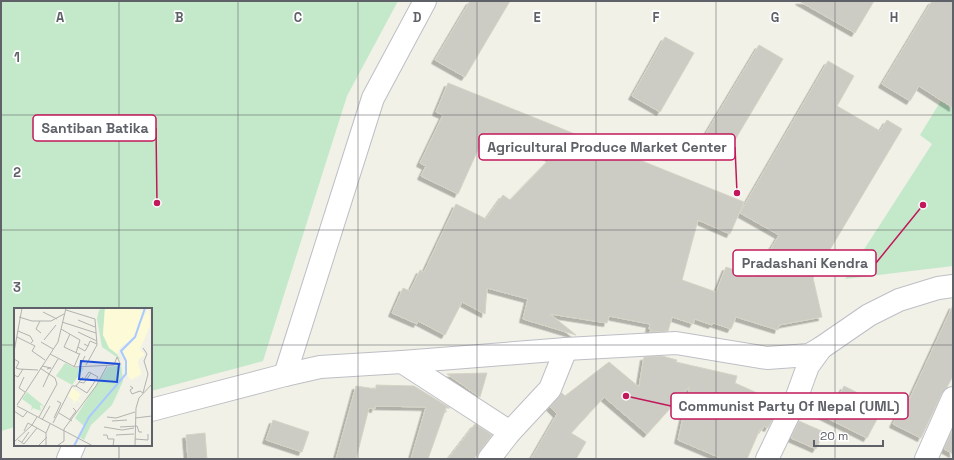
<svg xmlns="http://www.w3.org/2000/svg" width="954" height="460" viewBox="0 0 954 460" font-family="'Space Grotesk',sans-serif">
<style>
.green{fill:#c3e9ca}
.building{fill:#cccbc4;stroke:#d6d4c5;filter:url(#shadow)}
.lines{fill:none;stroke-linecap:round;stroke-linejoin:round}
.minor-casing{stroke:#bebfc6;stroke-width:24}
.minor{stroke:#fff;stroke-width:22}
.grid{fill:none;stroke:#5e6168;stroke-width:1;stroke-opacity:0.55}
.inset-river{fill:none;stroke:#a9c9ff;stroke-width:2}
.inset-road{fill:none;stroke:#b2b3b0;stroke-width:1}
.view{fill:#1d4ed8;fill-opacity:0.15;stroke:#1d4ed8;stroke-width:2}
.inset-edge{fill:none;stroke:#5e6168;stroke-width:2}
.grid-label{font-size:13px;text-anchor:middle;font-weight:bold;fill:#5e6168;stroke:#fff;stroke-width:3.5;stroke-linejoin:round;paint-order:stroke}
.leader{fill:none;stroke:#c2185b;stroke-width:1.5}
.callout-dot{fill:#c2185b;stroke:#fff;stroke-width:1.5}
.callout{fill:#fff;stroke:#c2185b;stroke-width:1.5}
.callout-label{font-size:14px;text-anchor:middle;font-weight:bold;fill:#5e6168}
</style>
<defs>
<filter id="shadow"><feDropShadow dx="-3.5" dy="3.5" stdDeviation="0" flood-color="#0004"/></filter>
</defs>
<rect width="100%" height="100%" fill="#f1f1e7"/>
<!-- green -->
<g class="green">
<path d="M1 1H398L347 96 263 361 151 391V309H15V427L1 431Z"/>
<path d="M953 81V266L845 279 932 144 920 135Z"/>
</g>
<!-- building -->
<g class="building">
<path d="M470 1H510L465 77 435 60Z"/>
<path d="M799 1H874L855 33Z"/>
<path d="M932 1H953V108L919 86 910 101 882 84Z"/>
<path d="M665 37 694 53 660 112 632 96Z"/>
<path d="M759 45 783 59 729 150 705 135Z"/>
<path d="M828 61 854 76 837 106 880 131 887 120 902 129 813 278 822 317 779 325 778 330 736 317 731 329 713 323 712 325 695 319 693 324 672 317 668 331 649 332 652 330 649 329 650 324 609 316 607 323 550 314 576 335 523 319 528 299 487 288 485 314 462 302 445 335 418 321 417 324 392 313 403 288 410 291 420 270 424 272 456 204 486 219 503 195 510 200 551 158 486 132 458 194 421 176 426 166 420 163 443 115 436 112 448 83 744 202 730 234 698 220 682 280 716 292 726 267 754 277 779 235 740 213Z"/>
<path d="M953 305V376L947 387 942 393 921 438 893 424 907 396 910 398Z"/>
<path d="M662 356 677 360 676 362 737 376 735 383 775 401 772 408 777 410 768 428 764 426 762 430 760 429 747 459H723L678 440 690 386 647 434 604 397 571 433 586 442 576 459H531L557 414 550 407 562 393 565 396 609 362 639 387 644 357Z"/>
<path d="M487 373 480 397 447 374Z"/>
<path d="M376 385 414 386 450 408H446L428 459H411L426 407 375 406V409L369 408 356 459H336L356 386 376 389Z"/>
<path d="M844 386 884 406 867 438 821 415 831 396 837 400Z"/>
<path d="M273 420 309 432 302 452 266 440Z"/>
<path d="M799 421 824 432 816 449 791 438Z"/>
<path d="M475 424 492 435 474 459H448Z"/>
<path d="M953 429V454L944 449Z"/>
<path d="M205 433 207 459H188L186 435Z"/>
</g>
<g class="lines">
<defs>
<g id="minor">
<path d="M402 362 510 432"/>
<path d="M285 375 373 98 425 1"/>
<path d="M151 410 285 375 320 367 402 362 566 349 676 343 767 358 809 355 821 348 869 315 899 300 938 288 953 286"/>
<path d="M68 459 74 445"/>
<path d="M489 459 510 432 550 389 566 349"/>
<path d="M767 459 796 399 808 366 821 348"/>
<path d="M926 459 953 398"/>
</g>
</defs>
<!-- minor casing -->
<use href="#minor" class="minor-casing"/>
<!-- minor -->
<use href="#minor" class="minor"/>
</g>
<!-- grid -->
<path class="grid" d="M119 1V309M238 1V459M358 1V459M477 1V459M596 1V459M716 1V459M835 1V459M1 115H953M1 230H953M1 345H15M151 345H953M119 445V459"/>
<!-- overview -->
<g transform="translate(14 308)">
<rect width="138" height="138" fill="#f1f1e7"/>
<path d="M91 0 89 27 107 52 88 39 83 11 85 2ZM51 55 61 60H70L58 77 42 68ZM107 57 109 73 98 97 77 117 70 132 64 128 70 118 61 110 94 59ZM13 84 30 98 27 101 29 98 26 97 27 103 19 100 17 103 18 98 8 91Z" fill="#c3e9ca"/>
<path d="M91 0 131 2 123 17 121 28 107 39 103 46 95 40 89 27ZM135 0 136 18 126 41 131 47 125 51 124 55 128 66 117 72 113 67 109 43 122 30 125 17ZM58 80 67 86 64 91 69 96 63 92 58 98 60 93 54 88Z" fill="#fcfad7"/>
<path class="inset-river" d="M60 138 75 109 112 66V53L107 43 121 29 131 0"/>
<path class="inset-road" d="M52 2 81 11 83 37 72 57M29 4 43 11M5 9 18 13H37L50 6M64 12 81 19M26 13 22 21 27 25M48 14 82 25M47 21 66 32 62 45M4 23 16 28 19 33 17 35M64 24 83 33M3 29 21 38 18 43 31 52M30 32 42 17M27 34 39 41M74 38 76 33 83 36M50 39 65 46M50 39 56 26M64 39 71 43 74 38 70 36M129 40 133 46 130 53 134 66 129 85M0 44 8 0M36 46 61 59 100 57 103 49 107 57M0 51 5 54 2 60 5 61 24 62M28 58 37 60 33 61M60 59 66 45M65 60 71 48M35 66 44 51M0 67 4 69 9 61M10 69 5 80 11 84M69 69 62 78 73 85 84 69 75 64 71 70M65 74 70 75 77 65M116 78 119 80 116 82 118 86 126 83 129 85M29 79 35 66M3 97 44 34 52 0M3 98 79 138M0 103 9 109 13 104M45 105 58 113M25 109 43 76 41 70 26 60M93 109 102 110 121 104M40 110 47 95 43 93M121 110 138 108M56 111 62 103 59 100M28 112 36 98M98 113 113 112M39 115 58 78H62M90 119 108 122 120 120M106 119 123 118 125 124H128M10 123 14 115 32 125M89 127H93L94 131H100L99 138M102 127 120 126M121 131 134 132V126M4 132 10 136 23 120M0 134 18 117 23 109M8 134 15 124M24 138 33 129M32 138V125L36 116M43 138 50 133V121L82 78 93 58M121 138 122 100 125 90 138 76"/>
<path class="view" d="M67 53 105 56 103 74 65 71Z"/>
<rect width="138" height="138" class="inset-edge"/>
</g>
<g class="grid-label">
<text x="60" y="22">A</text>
<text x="179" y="22">B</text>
<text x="298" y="22">C</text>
<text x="417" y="22">D</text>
<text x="537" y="22">E</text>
<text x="656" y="22">F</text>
<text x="775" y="22">G</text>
<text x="894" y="22">H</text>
<text x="17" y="62">1</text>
<text x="17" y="177">2</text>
<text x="17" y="292">3</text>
</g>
<!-- callouts -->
<path class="leader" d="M157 203L156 128M737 193L735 147M923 205L876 263M626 396L671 406"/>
<g class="callout-dot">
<circle cx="157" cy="203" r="4"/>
<circle cx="737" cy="193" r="4"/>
<circle cx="923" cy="205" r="4"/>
<circle cx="626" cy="396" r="4"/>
</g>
<g class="callout">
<rect x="33" y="115" width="123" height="26" rx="4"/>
<rect x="479" y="134" width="256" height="26" rx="4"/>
<rect x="733" y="250" width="143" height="26" rx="4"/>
<rect x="671" y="393" width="237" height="26" rx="4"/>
</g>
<g class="callout-label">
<text x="95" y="133">Santiban Batika</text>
<text x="607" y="152">Agricultural Produce Market Center</text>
<text x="805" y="268">Pradashani Kendra</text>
<text x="789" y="411">Communist Party Of Nepal (UML)</text>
</g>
<!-- border -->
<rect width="954" height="460" fill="none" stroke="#5e6168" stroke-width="4"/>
<!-- scale -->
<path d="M814 440v6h69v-6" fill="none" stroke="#5e6168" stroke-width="2"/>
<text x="820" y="440" font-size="12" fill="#5e6168" stroke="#ffffff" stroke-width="3" paint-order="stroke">20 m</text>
</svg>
